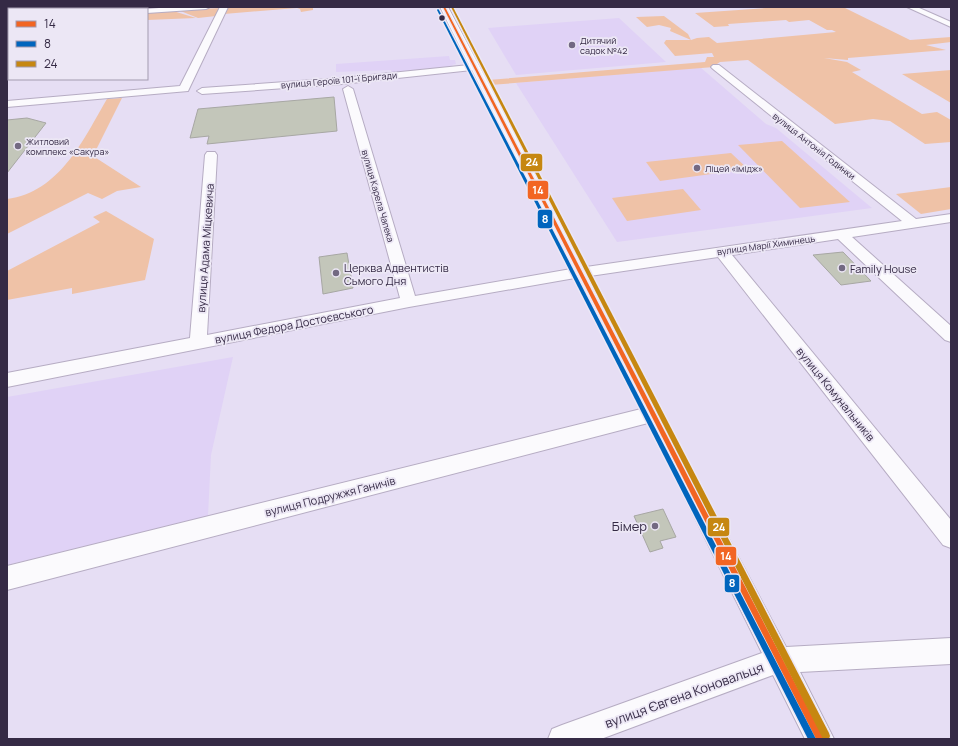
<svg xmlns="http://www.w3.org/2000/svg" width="958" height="746" viewBox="0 0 958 746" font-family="Manrope,sans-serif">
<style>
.built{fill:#e0d2f6}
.green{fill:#efc2a7}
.building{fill:#c3c6ba;stroke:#a7a7a3}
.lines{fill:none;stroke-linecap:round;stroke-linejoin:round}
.minor-casing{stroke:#b6acc3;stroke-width:2}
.minor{fill:#fbfafd;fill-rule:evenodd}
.bus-1-casing{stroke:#ece7f5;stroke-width:3}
.bus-2-casing{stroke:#ece7f5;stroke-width:3}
.bus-3-casing{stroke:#ece7f5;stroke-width:3}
.bus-1{fill:#f26522;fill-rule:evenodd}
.bus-2{fill:#0065bd;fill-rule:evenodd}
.bus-3{fill:#c68711;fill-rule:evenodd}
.bus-dot{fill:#352a45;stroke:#ece7f5;stroke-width:1.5}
.poi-dot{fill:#736982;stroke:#ece7f5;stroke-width:1.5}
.labels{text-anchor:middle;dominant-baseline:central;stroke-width:3.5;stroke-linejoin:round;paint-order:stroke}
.far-poi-label{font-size:9px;fill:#352a45;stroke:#ece7f5;text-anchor:start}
.far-street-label{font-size:9px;fill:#352a45;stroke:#ece7f5}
.street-label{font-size:11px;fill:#352a45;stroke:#ece7f5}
.poi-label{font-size:11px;fill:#352a45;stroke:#ece7f5;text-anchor:start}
.near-poi-label{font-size:13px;fill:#352a45;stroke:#ece7f5;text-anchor:end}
.near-street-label{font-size:13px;fill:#352a45;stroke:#ece7f5}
.line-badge{stroke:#ece7f5;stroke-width:1.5}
.badge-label{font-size:11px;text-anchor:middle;font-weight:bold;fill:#fff}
</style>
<rect width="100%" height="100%" fill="#e6def4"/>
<!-- built -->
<g class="built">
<path d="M619 18 666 62 516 75 488 28Z"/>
<path d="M449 56 450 60H455L456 64 452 65 453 67 392 73 391 70 336 72V64Z"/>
<path d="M700 67 766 124 776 128 872 208 617 242 516 83Z"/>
<path d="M233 357 211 455 208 516 7 565V397Z"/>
</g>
<!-- green -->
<g class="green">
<path d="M230 7H313V10L301 12 300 9 297 8 224 14 228 8Z"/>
<path d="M781 7H843L910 40 951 37V42L926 45 946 50 848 58V60L824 58 847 62 861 70 852 72 922 114 937 112 951 120V142L925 144 890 121 873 119 835 124 748 60 720 62 717 64 720 67H714L490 85 488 80 705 62 707 57H714L712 53 675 56 664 43 666 40H691L670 31 671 28 659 25 647 27 636 17 664 16 688 34 691 40 697 38 709 37 717 43 836 32 832 30H827L809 20 789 22 786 20 728 24 729 26 714 27 695 13Z"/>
<path d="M221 8 216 16 198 18 178 10Z"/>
<path d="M173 11 196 18 147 20V12Z"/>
<path d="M951 70V103L902 74Z"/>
<path d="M122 98 93 156 141 187 117 191 102 199 88 193 7 234V199C60 192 83 140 107 99Z"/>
<path d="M782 141 850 202 800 208 738 145Z"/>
<path d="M731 153 748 169 660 181 646 162Z"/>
<path d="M951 187V209L921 214 896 194Z"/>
<path d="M683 189 701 210 627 221 612 198Z"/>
<path d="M106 211 154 239 145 280 72 294V288L7 300V271L100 222 93 217Z"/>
</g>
<!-- building -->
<g class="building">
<path d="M334 97 337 131 207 144 209 136 190 138 198 109Z"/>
<path d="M27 118 46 123 7 173V120Z"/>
<path d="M843 252 871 281 841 285 813 255Z"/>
<path d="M347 253 353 288 323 294 319 257Z"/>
<path d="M663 509 676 537 660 541 663 548 650 552 634 516Z"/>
</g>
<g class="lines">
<defs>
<g id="minor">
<path d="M20 7H28L26 9H18Z"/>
<path d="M172 7H210L206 9 147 13V9H146Z"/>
<path d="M220 7H228L188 91 7 107V101L180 86Z"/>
<path d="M440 7H448L586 267 902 221 713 69 711 67 713 65H719L916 219 951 214V222L852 237 951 326V342L945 340 838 239 732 255 951 520V548L943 545 718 257 590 276 786 647 951 638V664L800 672 834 739H805L773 675 601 739H548L552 729 562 725 762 653 648 423 7 590V566L641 409 575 278 409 307 7 387V373L190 338 205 155 207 152H215L217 155 207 335 400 298 343 89 348 86 353 89 415 296 571 269 472 70 342 84 202 94 197 91 202 88 342 78 469 65Z"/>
<path d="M907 7H917L951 22V27Z"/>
<rect x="7" y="17" width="2" height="4"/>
</g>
</defs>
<!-- minor casing -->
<use href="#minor" class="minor-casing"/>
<!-- minor -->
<use href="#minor" class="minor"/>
<defs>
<path id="bus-1" d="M443 7H445L824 739H816Z"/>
<path id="bus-2" d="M437 10 438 9 439 10 816 739H808Z"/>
<path id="bus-3" d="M451 7H453L829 733 830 736 829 739H823Z"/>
</defs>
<!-- bus-1 casing -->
<use href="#bus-1" class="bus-1-casing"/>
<!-- bus-2 casing -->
<use href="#bus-2" class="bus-2-casing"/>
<!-- bus-3 casing -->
<use href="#bus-3" class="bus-3-casing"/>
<!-- bus-1 -->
<use href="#bus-1" class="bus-1"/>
<!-- bus-2 -->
<use href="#bus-2" class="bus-2"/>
<!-- bus-3 -->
<use href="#bus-3" class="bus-3"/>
</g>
<!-- markers -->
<circle class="bus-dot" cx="442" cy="18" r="3.5"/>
<g class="poi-dot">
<circle cx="572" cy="45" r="4"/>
<circle cx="18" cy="146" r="4"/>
<circle cx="697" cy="168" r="4"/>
<circle cx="842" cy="268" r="4"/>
<circle cx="336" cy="273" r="4"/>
<circle cx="655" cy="526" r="4"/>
</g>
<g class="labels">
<!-- far-poi labels -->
<g class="far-poi-label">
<text x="580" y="40">Дитячий<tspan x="580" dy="10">садок №42</tspan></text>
<text x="26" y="141">Житловий<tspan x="26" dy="10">комплекс «Сакура»</tspan></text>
<text x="705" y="168">Ліцей «Імідж»</text>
</g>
<!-- far-street labels -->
<g class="far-street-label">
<text transform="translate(339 80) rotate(-5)">вулиця Героїв 101-ї Бригади</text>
<text transform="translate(814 146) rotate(38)">вулиця Антонія Годинки</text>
<text transform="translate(378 196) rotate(74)">вулиця Карела Чапека</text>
<text transform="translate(766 245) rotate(-8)">вулиця Марії Химинець</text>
</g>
<!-- street labels -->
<g class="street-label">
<text transform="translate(205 248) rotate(-86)">вулиця Адама Міцкевича</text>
<text transform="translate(294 324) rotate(-11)">вулиця Федора Достоєвського</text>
<text transform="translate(836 394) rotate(51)">вулиця Комунальників</text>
<text transform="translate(330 496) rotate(-14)">вулиця Подружжя Ганичів</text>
</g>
<!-- poi labels -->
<g class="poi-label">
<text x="344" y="267">Церква Адвентистів<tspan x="344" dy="13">Сьмого Дня</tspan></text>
<text x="850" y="268">Family House</text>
</g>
<!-- near-poi labels -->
<g class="near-poi-label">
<text x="647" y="526">Бімер</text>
</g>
<!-- near-street labels -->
<g class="near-street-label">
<text transform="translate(684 695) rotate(-20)">вулиця Євгена Коновальця</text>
</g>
</g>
<g class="line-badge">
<rect x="520" y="153" width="23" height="19" rx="4" fill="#c68711"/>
<rect x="527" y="180" width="22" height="20" rx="4" fill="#f26522"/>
<rect x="537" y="209" width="16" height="20" rx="4" fill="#0065bd"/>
<rect x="707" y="517" width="23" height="20" rx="4" fill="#c68711"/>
<rect x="715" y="546" width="22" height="20" rx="4" fill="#f26522"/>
<rect x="724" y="574" width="16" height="19" rx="4" fill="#0065bd"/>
</g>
<g class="badge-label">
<text x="532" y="166">24</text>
<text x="538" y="194">14</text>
<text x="545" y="223">8</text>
<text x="719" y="531">24</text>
<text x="726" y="560">14</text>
<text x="732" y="587">8</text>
</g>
<!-- border -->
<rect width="958" height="746" fill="none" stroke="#352a45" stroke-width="16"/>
<!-- legend -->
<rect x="8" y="8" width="140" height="72" fill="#ece7f5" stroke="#a39baf"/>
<rect x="16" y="21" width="20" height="6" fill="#f26522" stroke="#a39baf"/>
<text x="44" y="28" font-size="12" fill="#352a45">14</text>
<rect x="16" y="41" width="20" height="6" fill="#0065bd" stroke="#a39baf"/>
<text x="44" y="48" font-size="12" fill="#352a45">8</text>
<rect x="16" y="61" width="20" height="6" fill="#c68711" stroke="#a39baf"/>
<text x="44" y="68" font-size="12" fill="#352a45">24</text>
</svg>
